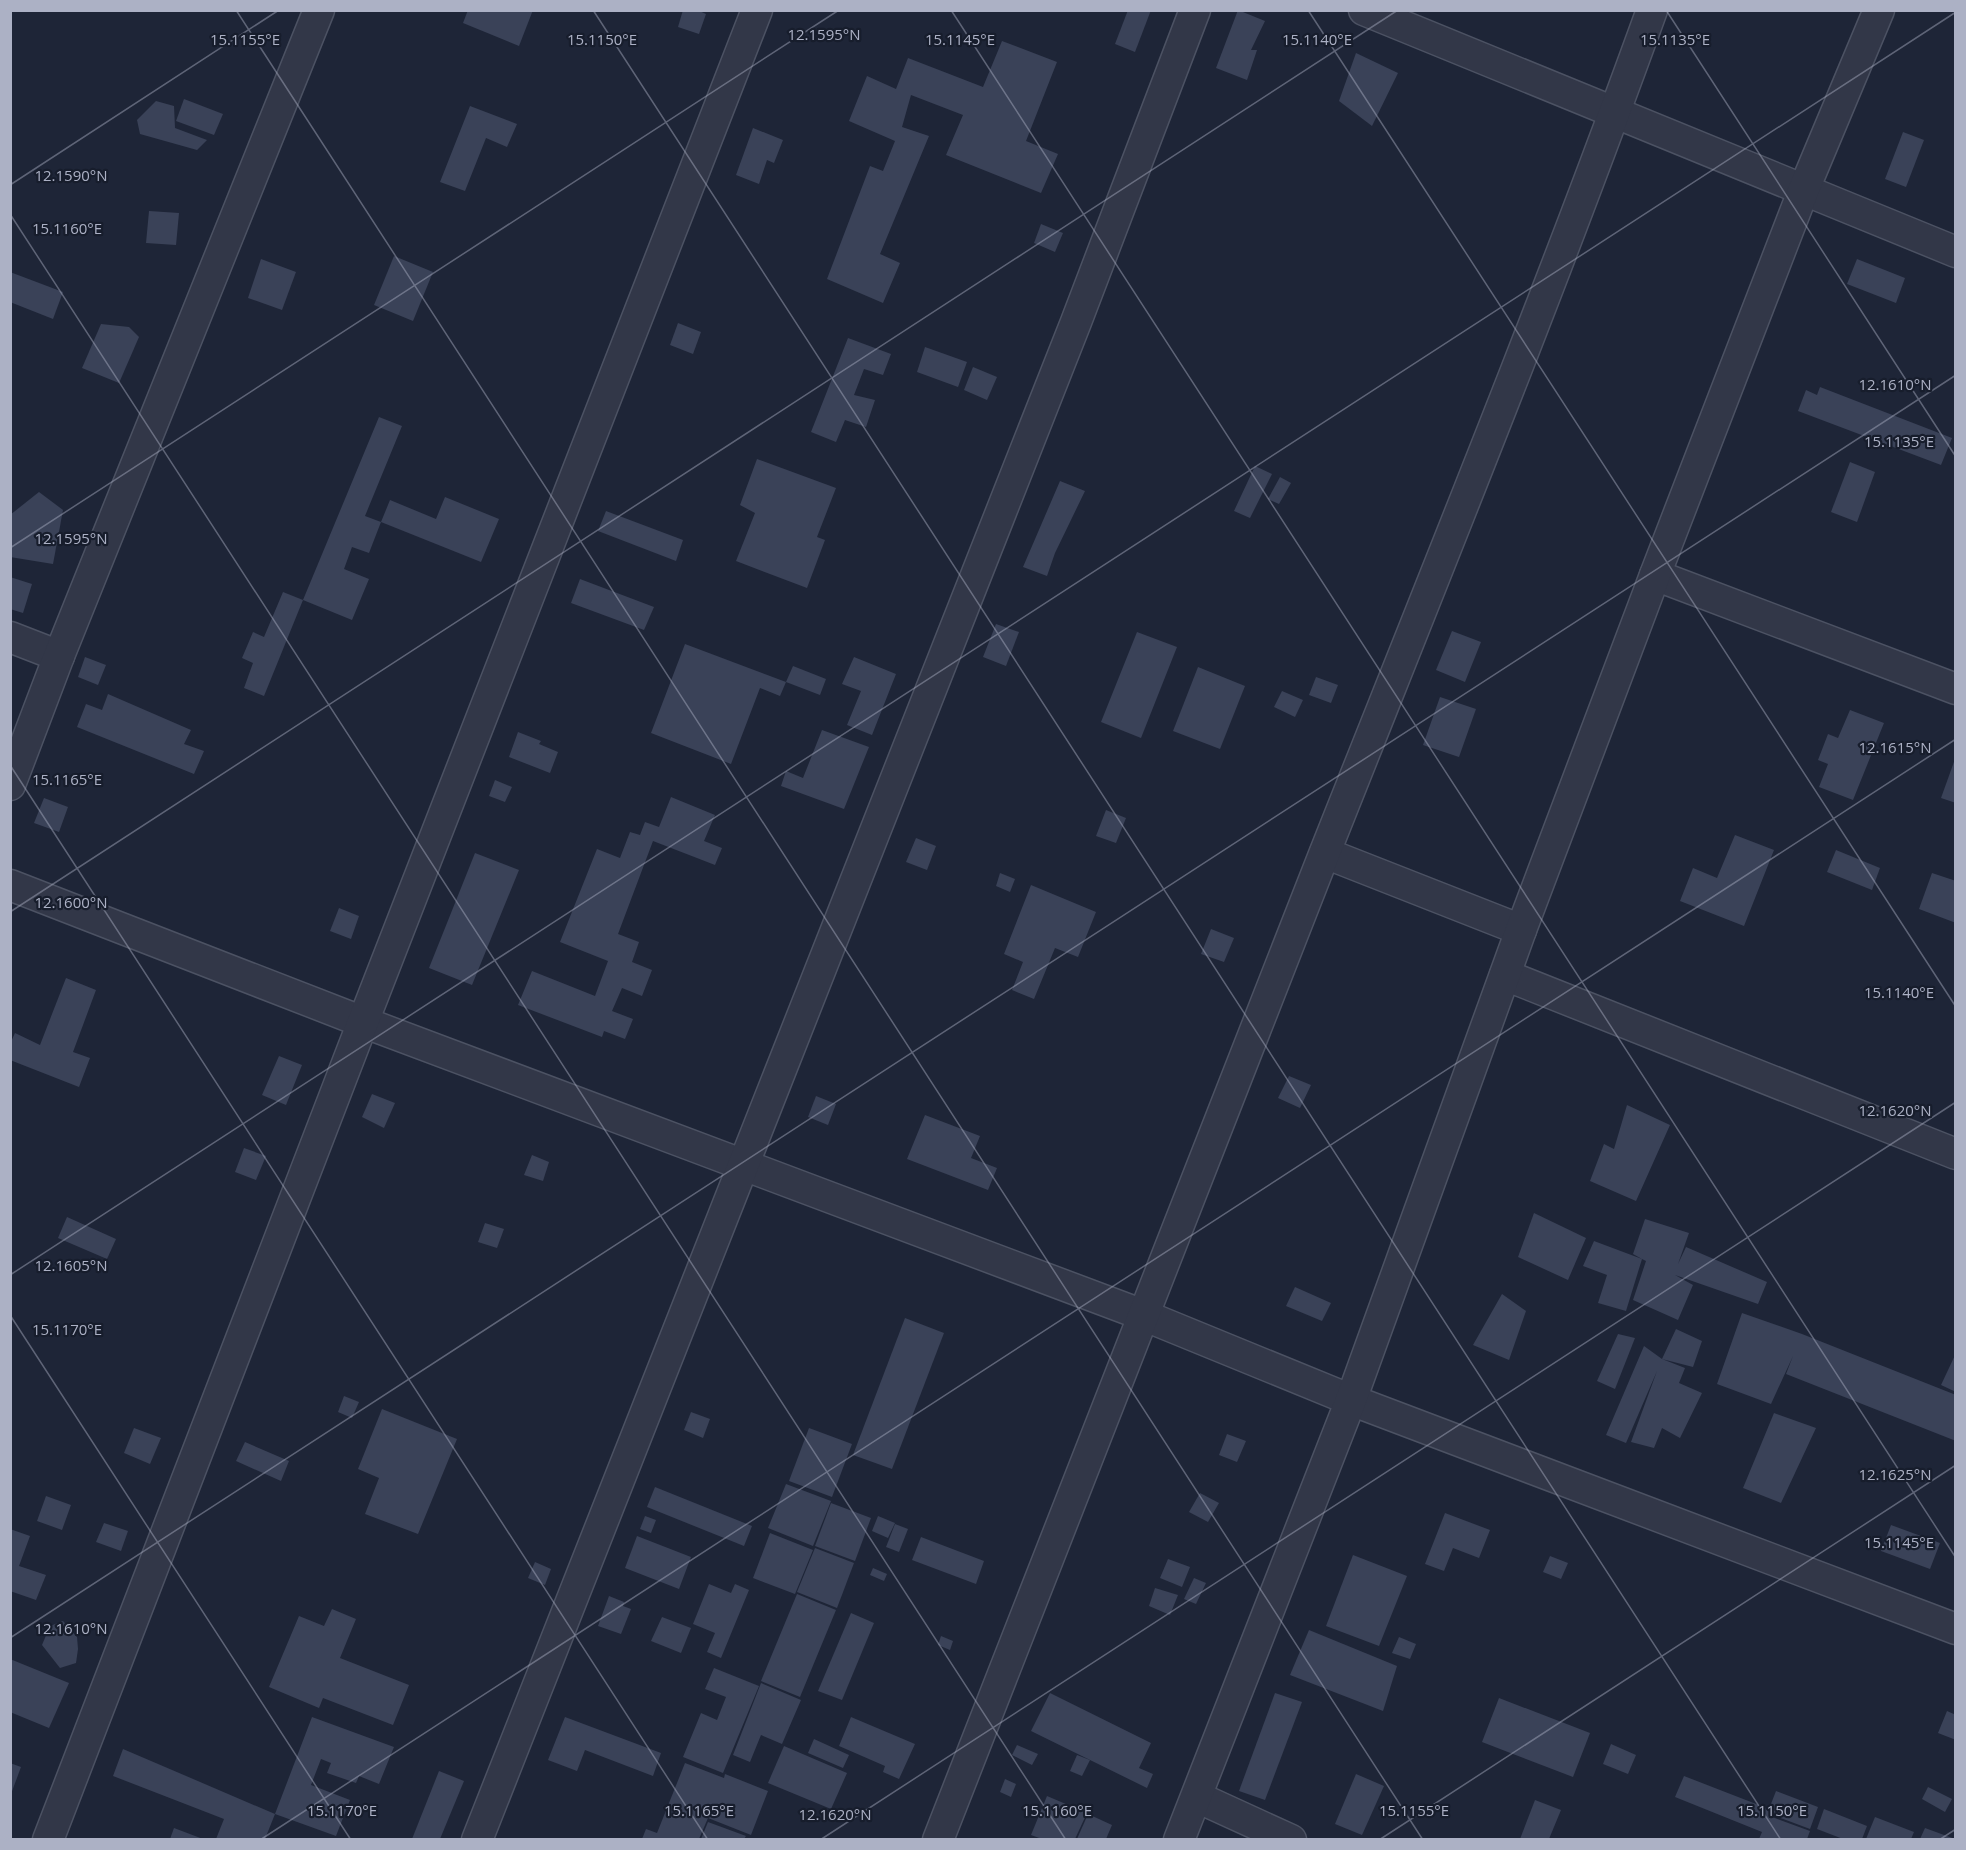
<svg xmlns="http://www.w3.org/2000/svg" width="1966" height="1850" viewBox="0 0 1966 1850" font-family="'Open Sans',sans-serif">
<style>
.building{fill:#3a4258}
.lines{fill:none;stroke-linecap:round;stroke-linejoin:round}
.street-casing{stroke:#4c5263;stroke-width:33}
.street{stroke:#323748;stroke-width:30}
.ticks{fill:none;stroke:#acb1c5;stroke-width:1.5;stroke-opacity:0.45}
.ticks-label{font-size:15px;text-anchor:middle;fill:#acb1c5;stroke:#171d2c;stroke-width:4.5;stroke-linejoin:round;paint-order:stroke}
</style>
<rect width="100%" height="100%" fill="#1e2537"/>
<!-- building -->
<g class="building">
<path d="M468 10H533L519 46 463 23Z"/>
<path d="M683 10H697L706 14 699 34 678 27Z"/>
<path d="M1128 10H1151L1135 52 1115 44Z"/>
<path d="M1238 10 1265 21 1251 50H1257L1247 80 1216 68Z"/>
<path d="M1002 41 1057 62 1026 141 1058 154 1041 193 946 155 963 115 911 95 902 127 929 136 880 254 900 263 883 303 827 279 870 166 883 171 895 141 849 121 867 76 896 89 908 58 983 87Z"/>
<path d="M1356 53 1398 73 1372 126 1339 101Z"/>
<path d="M184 99 223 114 214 135 176 121Z"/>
<path d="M156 101 174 106 175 128 207 140 197 150 140 134 137 120Z"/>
<path d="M470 106 517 124 507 147 486 138 465 191 440 182Z"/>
<path d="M753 128 783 140 774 163 767 160 759 184 736 175Z"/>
<path d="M1903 132 1924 140 1906 187 1885 179Z"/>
<path d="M149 211 179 213 176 245 146 243Z"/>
<path d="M1041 224 1063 233 1055 252 1034 243Z"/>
<path d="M394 256 433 272 413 321 374 305Z"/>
<path d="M261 259 296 272 282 310 248 298Z"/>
<path d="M1857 259 1905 278 1896 303 1847 284Z"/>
<path d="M10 272 63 292 53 319 10 302Z"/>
<path d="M678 323 701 332 693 354 670 345Z"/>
<path d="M101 324 129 327 139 337 119 383 82 368Z"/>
<path d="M848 338 891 354 883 375 864 369 854 395 875 400 866 427 845 420 836 442 811 432Z"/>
<path d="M925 347 967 362 958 387 917 372Z"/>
<path d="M973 367 997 377 987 400 964 390Z"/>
<path d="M1820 387 1952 438 1941 465 1798 411 1806 390 1817 395Z"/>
<path d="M379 417 402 426 365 516 381 522 369 553 352 547 344 569 369 579 352 620 303 600Z"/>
<path d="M757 459 836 488 817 537 825 540 807 588 736 561 755 513 740 505Z"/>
<path d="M1850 462 1875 472 1857 522 1831 512Z"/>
<path d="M1255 466 1272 474 1250 518 1234 511Z"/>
<path d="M1280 477 1291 483 1279 504 1268 499Z"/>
<path d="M1060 481 1085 491 1055 553 1047 576 1023 567Z"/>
<path d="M39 492 63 510 53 564 10 557V515Z"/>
<path d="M445 497 499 519 481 562 381 522 390 500 436 519Z"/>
<path d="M606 511 683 540 676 561 598 531Z"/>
<path d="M10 577 32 584 23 613 10 609Z"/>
<path d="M580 579 654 607 644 630 571 603Z"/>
<path d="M283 592 303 600 264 696 244 688 253 663 242 658 253 632 264 637Z"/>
<path d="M996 624 1019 632 1006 666 983 657Z"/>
<path d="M1452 631 1481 642 1465 682 1436 670Z"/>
<path d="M1137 632 1177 647 1141 738 1101 722Z"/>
<path d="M685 644 786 682 780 696 760 688 731 764 651 733Z"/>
<path d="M85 657 106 665 98 685 78 677Z"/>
<path d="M854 657 896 674 872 735 847 725 861 691 842 684Z"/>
<path d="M793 666 826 679 820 695 786 682Z"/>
<path d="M1198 667 1245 686 1220 749 1173 731Z"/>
<path d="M1316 677 1338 685 1331 703 1309 695Z"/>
<path d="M1282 691 1303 700 1295 717 1274 707Z"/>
<path d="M108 694 191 730 184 744 204 751 194 774 77 727 86 704 102 710Z"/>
<path d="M1440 697 1476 709 1459 757 1423 745Z"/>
<path d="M1850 710 1884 723 1853 800 1819 787 1828 764 1818 760 1828 734 1838 738Z"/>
<path d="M822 730 869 747 844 809 781 786 786 771 803 778Z"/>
<path d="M518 732 541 741 539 744 558 752 550 773 509 757Z"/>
<path d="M1955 759H1956V803L1941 798Z"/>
<path d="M495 780 512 787 505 802 489 796Z"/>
<path d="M671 797 715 815 704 841 722 848 715 865 653 841 618 934 639 942 632 962 652 970 642 996 622 988 612 1011 633 1019 625 1039 604 1031 602 1037 518 1005 532 971 595 996 608 961 560 942 597 849 620 858 630 832 640 835 645 822 659 827Z"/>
<path d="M44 798 68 807 59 832 34 823Z"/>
<path d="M1106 810 1126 818 1116 843 1096 836Z"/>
<path d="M1735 835 1774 850 1744 926 1680 901 1693 868 1717 878Z"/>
<path d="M916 838 936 846 927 870 906 862Z"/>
<path d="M1836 850 1880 868 1872 890 1827 872Z"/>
<path d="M475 853 519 870 472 985 429 968Z"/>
<path d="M1000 873 1015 879 1010 892 996 886Z"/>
<path d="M1932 873 1956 881V923L1919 909Z"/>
<path d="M1031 885 1096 912 1078 957 1055 948 1034 999 1012 990 1023 962 1004 954Z"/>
<path d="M339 908 359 916 351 939 330 931Z"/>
<path d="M1211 929 1234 938 1224 962 1201 954Z"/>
<path d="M66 978 96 990 73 1052 90 1058 79 1087 10 1060V1044L15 1033 40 1045Z"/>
<path d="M279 1056 302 1065 286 1105 262 1095Z"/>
<path d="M1289 1076 1311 1085 1300 1108 1278 1098Z"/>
<path d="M372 1094 395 1103 384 1128 362 1117Z"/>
<path d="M816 1096 836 1104 828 1125 808 1117Z"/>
<path d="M1627 1105 1670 1125 1636 1201 1590 1181 1604 1144 1614 1149Z"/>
<path d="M925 1115 980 1136 971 1158 997 1168 988 1190 907 1159Z"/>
<path d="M244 1148 266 1156 256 1180 235 1172Z"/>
<path d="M532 1155 549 1162 543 1181 524 1175Z"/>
<path d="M1534 1213 1586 1238 1568 1280 1518 1257Z"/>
<path d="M67 1217 116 1239 107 1259 58 1238Z"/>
<path d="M1645 1219 1689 1233 1678 1264 1686 1247 1767 1282 1758 1304 1675 1275 1693 1285 1678 1320 1633 1300 1646 1261 1642 1259 1626 1311 1598 1303 1607 1275 1583 1266 1594 1241 1642 1259 1633 1254Z"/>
<path d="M485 1223 504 1229 497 1248 478 1242Z"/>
<path d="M1295 1287 1331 1303 1322 1321 1286 1306Z"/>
<path d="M1502 1294 1526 1311 1509 1360 1473 1345Z"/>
<path d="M1742 1313 1802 1334 1956 1395V1441L1786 1374 1793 1356 1771 1404 1717 1384Z"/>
<path d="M905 1318 944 1333 892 1469 853 1455Z"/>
<path d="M1676 1329 1702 1341 1693 1367 1662 1359 1685 1368 1679 1383 1702 1393 1680 1438 1662 1428 1654 1448 1631 1442 1657 1371 1626 1443 1606 1435 1644 1346 1662 1359Z"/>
<path d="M1618 1334 1635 1338 1615 1389 1597 1381Z"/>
<path d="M1956 1353V1392L1941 1385Z"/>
<path d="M344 1396 359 1402 352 1418 338 1412Z"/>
<path d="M382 1409 457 1439 418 1534 365 1514 379 1478 358 1469Z"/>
<path d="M691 1412 710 1419 703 1438 684 1430Z"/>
<path d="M1774 1413 1816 1428 1781 1503 1743 1488Z"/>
<path d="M134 1428 161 1438 150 1464 124 1453Z"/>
<path d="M809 1428 852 1444 832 1497 789 1481Z"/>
<path d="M1227 1434 1246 1441 1237 1462 1219 1455Z"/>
<path d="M245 1442 289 1461 281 1481 236 1461Z"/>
<path d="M786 1484 831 1501 813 1546 768 1528Z"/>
<path d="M655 1487 752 1526 744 1546 647 1507Z"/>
<path d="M1200 1493 1219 1503 1208 1522 1189 1512Z"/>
<path d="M46 1496 71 1505 62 1530 37 1521Z"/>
<path d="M831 1503 871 1518 855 1561 815 1546Z"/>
<path d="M1445 1513 1490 1530 1479 1558 1453 1548 1444 1571 1425 1564Z"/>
<path d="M645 1516 656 1520 651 1533 640 1529Z"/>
<path d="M878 1516 895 1523 888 1538 872 1531Z"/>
<path d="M104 1523 128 1531 121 1551 96 1542Z"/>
<path d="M895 1524 908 1529 899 1552 886 1547Z"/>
<path d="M1891 1525 1940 1543 1930 1569 1881 1551Z"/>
<path d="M10 1529 30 1536 19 1566 46 1575 36 1600 10 1591Z"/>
<path d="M770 1533 813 1550 795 1594 753 1578Z"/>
<path d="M637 1536 691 1557 679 1589 625 1568Z"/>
<path d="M921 1537 984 1561 976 1584 912 1560Z"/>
<path d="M815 1548 854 1563 837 1608 797 1592Z"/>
<path d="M1353 1555 1407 1576 1379 1646 1326 1626Z"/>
<path d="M1550 1556 1568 1563 1561 1579 1543 1572Z"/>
<path d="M1168 1559 1190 1567 1182 1587 1160 1578Z"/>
<path d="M535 1562 551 1569 545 1585 528 1578Z"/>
<path d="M873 1568 887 1574 884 1581 870 1575Z"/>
<path d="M1194 1578 1206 1583 1196 1604 1184 1599Z"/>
<path d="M709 1584 731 1593 735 1584 749 1590 721 1658 707 1652 715 1633 693 1624Z"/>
<path d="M1155 1588 1178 1595 1170 1615 1149 1606Z"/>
<path d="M797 1594 836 1610 800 1697 761 1681Z"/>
<path d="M609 1596 624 1602 623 1606 631 1609 621 1634 598 1626Z"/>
<path d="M332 1609 356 1619 340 1658 409 1685 393 1725 323 1698 319 1708 269 1687 299 1616 324 1626Z"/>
<path d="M851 1613 874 1623 842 1700 818 1691Z"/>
<path d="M662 1617 691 1628 681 1653 651 1641Z"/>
<path d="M63 1621 77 1637 78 1649 76 1663 60 1668 42 1645 50 1626Z"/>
<path d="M1309 1630 1397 1666 1383 1711 1290 1675Z"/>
<path d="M941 1636 953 1641 950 1650 938 1645Z"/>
<path d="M1399 1637 1416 1644 1410 1659 1392 1653Z"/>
<path d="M10 1659 69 1683 49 1728 10 1712Z"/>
<path d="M714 1668 759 1686 723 1773 683 1757 701 1713 717 1720 726 1697 705 1689Z"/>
<path d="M761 1683 801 1700 782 1744 761 1735 750 1762 733 1755Z"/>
<path d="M1050 1693 1151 1743 1139 1768 1153 1774 1147 1788 1031 1731Z"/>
<path d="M1275 1693 1302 1702 1265 1800 1239 1791Z"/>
<path d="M1499 1698 1590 1733 1573 1777 1482 1742Z"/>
<path d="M1947 1711 1956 1715V1740L1938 1733Z"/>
<path d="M312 1717 394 1747 379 1784 359 1776 356 1783 327 1773 331 1763 321 1759 311 1785 350 1800 336 1836 275 1814Z"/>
<path d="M565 1717 661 1753 653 1776 585 1750 577 1771 548 1760Z"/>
<path d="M851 1717 915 1744 899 1779 883 1772 885 1766 839 1746Z"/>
<path d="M814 1739 849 1755 843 1768 808 1753Z"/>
<path d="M1611 1744 1636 1755 1628 1774 1603 1764Z"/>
<path d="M1017 1745 1038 1754 1032 1765 1012 1755Z"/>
<path d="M784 1746 847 1773 831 1809 768 1783Z"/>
<path d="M123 1749 275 1814 265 1839H216L224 1819 113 1776Z"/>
<path d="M1077 1755 1090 1760 1082 1776 1070 1771Z"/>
<path d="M10 1763 21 1767 11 1794H10Z"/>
<path d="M685 1763 724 1778 725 1774 768 1791 751 1835 708 1818 699 1839H642L646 1829 657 1833Z"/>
<path d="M439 1771 464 1781 440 1839H412Z"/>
<path d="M1356 1774 1384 1786 1362 1835 1335 1824Z"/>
<path d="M1684 1776 1769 1809 1776 1791 1818 1807 1810 1829 1773 1815 1772 1817 1810 1831 1807 1839H1759L1762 1832 1675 1797Z"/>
<path d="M1005 1779 1016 1784 1011 1797 1000 1792Z"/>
<path d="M1928 1787 1952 1799 1945 1812 1922 1799Z"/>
<path d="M1047 1796 1087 1813 1075 1839H1042L1031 1835Z"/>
<path d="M1535 1800 1561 1810 1549 1839H1520Z"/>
<path d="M1824 1809 1867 1826 1862 1839H1843L1817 1829Z"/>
<path d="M1088 1814 1112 1825 1106 1839H1077Z"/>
<path d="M1875 1817 1914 1832 1911 1839H1866Z"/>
<path d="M708 1822 746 1836 744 1839H701Z"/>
<path d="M174 1828 203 1839H170Z"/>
<path d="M1925 1828 1955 1839H1920Z"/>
</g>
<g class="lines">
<defs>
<g id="street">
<path d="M1364 10 1956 252"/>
<path d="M1655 575 1956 689"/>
<path d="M10 637 59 656"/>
<path d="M10 785 59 656 319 10"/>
<path d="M1325 853 1521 930"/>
<path d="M10 885 363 1022 1143 1315 1351 1400 1956 1629"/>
<path d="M1505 975 1956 1154"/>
<path d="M1197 1797 1291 1840"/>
<path d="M48 1840 363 1022 757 10"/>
<path d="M477 1840 1076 322 1195 10"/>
<path d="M938 1840C1066 1512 1194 1184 1323 857 1435 575 1549 295 1652 10"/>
<path d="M1179 1840 1351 1400 1521 930 1655 575 1804 189 1879 10"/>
</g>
</defs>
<!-- street casing -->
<use href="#street" class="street-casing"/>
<!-- street -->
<use href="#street" class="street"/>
</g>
<!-- ticks -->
<path class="ticks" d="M236 10 1423 1840M593 10 1781 1840M951 10 1956 1558M1308 10 1956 1007M1666 10 1956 457M10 185 279 10M10 214 1066 1840M10 548 839 10M10 765 708 1840M10 912 1398 10M10 1275 1956 12M10 1315 351 1840M10 1638 1956 375M260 1840 1956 739M820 1840 1956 1102M1379 1840 1956 1465M1939 1840 1956 1829"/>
<g class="ticks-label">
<text x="824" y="40">12.1595°N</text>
<text x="245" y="45">15.1155°E</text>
<text x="602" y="45">15.1150°E</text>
<text x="960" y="45">15.1145°E</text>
<text x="1317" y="45">15.1140°E</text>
<text x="1675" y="45">15.1135°E</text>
<text x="71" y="181">12.1590°N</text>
<text x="67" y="234">15.1160°E</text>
<text x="1895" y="390">12.1610°N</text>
<text x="1899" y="447">15.1135°E</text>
<text x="71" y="544">12.1595°N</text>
<text x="1895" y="753">12.1615°N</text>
<text x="67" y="785">15.1165°E</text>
<text x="71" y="908">12.1600°N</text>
<text x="1899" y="998">15.1140°E</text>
<text x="1895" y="1116">12.1620°N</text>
<text x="71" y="1271">12.1605°N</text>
<text x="67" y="1335">15.1170°E</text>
<text x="1895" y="1480">12.1625°N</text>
<text x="1899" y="1548">15.1145°E</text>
<text x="71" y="1634">12.1610°N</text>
<text x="342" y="1816">15.1170°E</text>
<text x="699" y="1816">15.1165°E</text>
<text x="1057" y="1816">15.1160°E</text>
<text x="1414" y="1816">15.1155°E</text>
<text x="1772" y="1816">15.1150°E</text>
<text x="835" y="1820">12.1620°N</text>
</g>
<!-- border -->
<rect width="1966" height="1850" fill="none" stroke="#acb1c5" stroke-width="24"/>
</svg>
